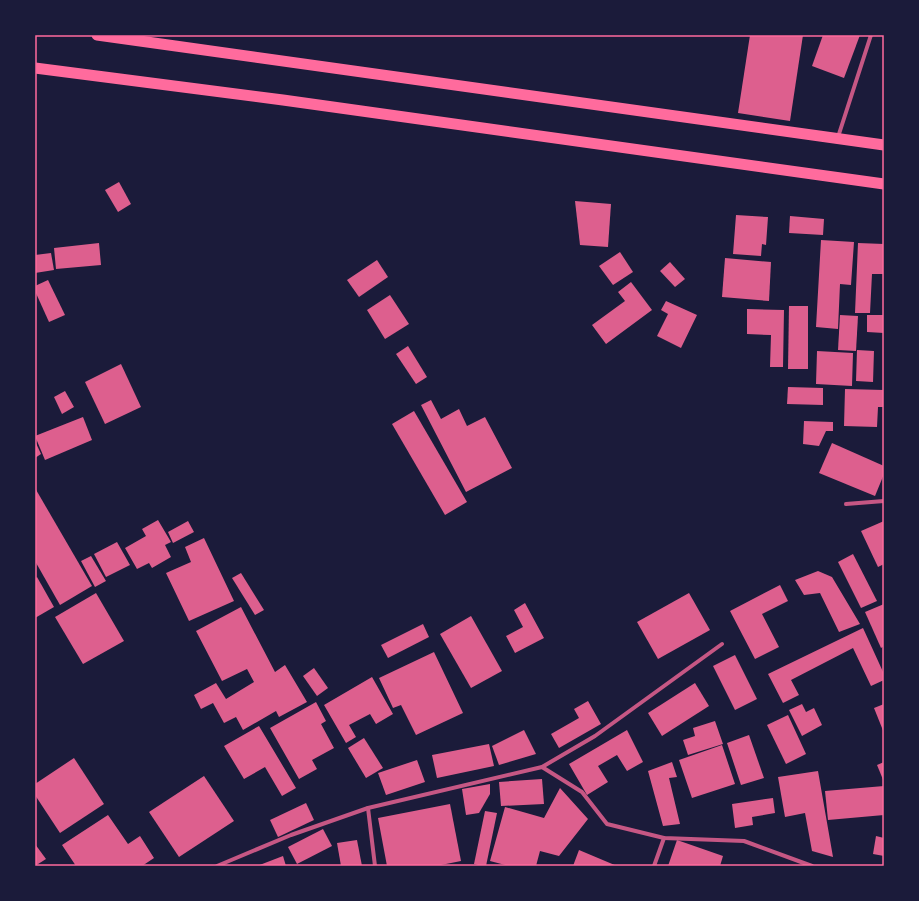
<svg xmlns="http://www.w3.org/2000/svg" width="919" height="901" viewBox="0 0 919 901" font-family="'PT Sans',sans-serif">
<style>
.building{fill:#dd5f8e}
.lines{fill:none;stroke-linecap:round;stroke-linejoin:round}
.minor{stroke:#c65784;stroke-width:4}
.trunk{stroke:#ff6b9d;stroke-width:11}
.neatline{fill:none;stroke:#ff6b9d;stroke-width:1.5}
</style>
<rect width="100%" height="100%" fill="#1b1b3a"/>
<!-- building -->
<g class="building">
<path d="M750 35H803L790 121 738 113Z"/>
<path d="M823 35H860L844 78 812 66Z"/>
<path d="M119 182 131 204 118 212 105 190Z"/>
<path d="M575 201 611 204 608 247 580 245Z"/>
<path d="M736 215 768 217 766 245 762 244 761 256 733 254Z"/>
<path d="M790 216 824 219 823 235 789 233Z"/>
<path d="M821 240 854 242 851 285 840 284 838 329 816 327Z"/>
<path d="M99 243 101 265 56 269 54 248Z"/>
<path d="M858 243 884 244V274H872L870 313H855Z"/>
<path d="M620 252 633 272 613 285 599 266Z"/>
<path d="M51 253 54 270 35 273V255Z"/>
<path d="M725 258 771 262 769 301 722 297Z"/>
<path d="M377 260 388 277 359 297 347 280Z"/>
<path d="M670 262 685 279 675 287 660 271Z"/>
<path d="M48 280 65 315 49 322 35 291V286Z"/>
<path d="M631 282 652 310 606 344 592 325 625 301 618 292Z"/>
<path d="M390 295 409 324 385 339 367 310Z"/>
<path d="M666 301 697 315 681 348 657 336 668 314 661 310Z"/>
<path d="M789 306H808V369H788Z"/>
<path d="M747 309 784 310 783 367H770L771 335 747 334Z"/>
<path d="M840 315 858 316 856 351 838 350Z"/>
<path d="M867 315H884V333L867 332Z"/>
<path d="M408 346 427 377 416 384 396 354Z"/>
<path d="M857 350 874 351 873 382 856 381Z"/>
<path d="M817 351 853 353 852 386 816 384Z"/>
<path d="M121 364 141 407 105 424 85 382Z"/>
<path d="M788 387 823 388V405L787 404Z"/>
<path d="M845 389 884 390V407H878L877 427 844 426Z"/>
<path d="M65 391 74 407 62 414 54 397Z"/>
<path d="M431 400 441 419 459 409 467 426 485 417 512 468 466 492 421 405Z"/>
<path d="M414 411 467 502 445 515 392 424Z"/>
<path d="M83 417 92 440 45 460 35 436Z"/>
<path d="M804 421 833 422V431H826L819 446 803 444Z"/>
<path d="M35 441 41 454 35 458Z"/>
<path d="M832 443 884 466V474L875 496 819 473Z"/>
<path d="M35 488 92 586 60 605 35 561Z"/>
<path d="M158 520 171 542 165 545 171 557 152 568 149 563 137 569 125 548 146 536 142 529Z"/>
<path d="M188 521 194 532 173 543 168 532Z"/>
<path d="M884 521V564L878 567 861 531Z"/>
<path d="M204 538 234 601 189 621 166 573 191 562 185 547Z"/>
<path d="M117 542 130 565 106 577 94 554Z"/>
<path d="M853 554 877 601 861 608 838 562Z"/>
<path d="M91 556 106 581 95 587 81 561Z"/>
<path d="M818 571 832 577 860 624 839 632 820 593 804 595 795 580Z"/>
<path d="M241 573 264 610 255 615 232 578Z"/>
<path d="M37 577 54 607 35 618V579Z"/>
<path d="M780 585 788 601 762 614 779 647 755 659 730 611Z"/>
<path d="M96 593 124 641 83 664 55 617Z"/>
<path d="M689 593 710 630 658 659 637 622Z"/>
<path d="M525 603 544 638 515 653 506 636 523 627 514 610Z"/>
<path d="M884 604V646L881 648 865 612Z"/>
<path d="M241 607 275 672 285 665 307 702 279 717 276 711 243 730 236 717 224 723 213 703 201 709 194 695 216 683 226 699 254 682 247 669 222 681 196 631Z"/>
<path d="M471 616 502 671 471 688 440 634Z"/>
<path d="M423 624 429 637 388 658 381 645Z"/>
<path d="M863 628 884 674V680L871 686 853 648 791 680 799 695 783 703 768 674Z"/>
<path d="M434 652 463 713 416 735 401 705 393 708 379 678Z"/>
<path d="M735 655 757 699 735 710 713 666Z"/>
<path d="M314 668 328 688 317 696 303 676Z"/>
<path d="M372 677 393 714 376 724 370 714 349 725 356 737 346 743 324 705Z"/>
<path d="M695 683 709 706 662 736 648 713Z"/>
<path d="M588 701 601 724 559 748 551 734 579 718 574 709Z"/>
<path d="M316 702 326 721 321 724 334 748 312 760 317 769 299 779 270 728Z"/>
<path d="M802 704 806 712 814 708 822 725 802 736 789 710Z"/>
<path d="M884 704V733L874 708Z"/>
<path d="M788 715 806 754 786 764 767 725Z"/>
<path d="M715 721 723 744 688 755 683 740 695 736 693 728Z"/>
<path d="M259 726 296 788 282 796 265 767 244 779 224 746Z"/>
<path d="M524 730 536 754 499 765 492 746Z"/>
<path d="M627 730 643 762 627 771 617 755 598 766 608 782 587 795 569 764Z"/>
<path d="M749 735 764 778 741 785 727 743Z"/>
<path d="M364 738 383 768 366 778 348 748Z"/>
<path d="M489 744 494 766 437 778 432 755Z"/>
<path d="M722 745 735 784 692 798 679 760Z"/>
<path d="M74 758 104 804 60 833 35 795V784Z"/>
<path d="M417 760 425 782 386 795 378 773Z"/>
<path d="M672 762 677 777 669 778 680 824 663 826 648 771Z"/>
<path d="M884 762V782L877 765Z"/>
<path d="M818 771 833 857 812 851 805 813 785 817 778 777Z"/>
<path d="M204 776 234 821 179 857 149 812Z"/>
<path d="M542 779 544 804 501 806 499 782Z"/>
<path d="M490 784V794L479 813 466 815 462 789Z"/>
<path d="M884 786V815L828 820 825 791Z"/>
<path d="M560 788 588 819 559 856 540 851 536 866H509L490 861 505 807 544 818Z"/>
<path d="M773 798 775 813 752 817 753 825 735 828 732 804Z"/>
<path d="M306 803 314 820 278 837 270 820Z"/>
<path d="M450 804 461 861 436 866H387L378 818Z"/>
<path d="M485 811 497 813 486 866H482L474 864Z"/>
<path d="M108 815 128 844 140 836 154 858 142 866H76L62 845Z"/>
<path d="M323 829 332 846 297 864 288 847Z"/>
<path d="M876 836 884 838V856L873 854Z"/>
<path d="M357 840 362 866H341L337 843Z"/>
<path d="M677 840 723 856 720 866H668Z"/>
<path d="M35 844 46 859 35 866Z"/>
<path d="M579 850 617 866H573Z"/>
<path d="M283 856 286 866H257Z"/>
</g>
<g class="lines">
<!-- minor -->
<g class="minor">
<path d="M838 137 871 35"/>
<path d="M846 504 884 501"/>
<path d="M542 767 582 792 607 824 664 838 744 841 812 866"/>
<path d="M368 808 375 866"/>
<path d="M217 866 291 835 368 808 542 767 595 736 722 644"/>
<path d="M654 866 664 838"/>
</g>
<!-- trunk -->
<g class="trunk">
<path d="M97 35 884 145"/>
<path d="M35 68 283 100 884 184"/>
</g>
</g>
<!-- border -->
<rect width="919" height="901" fill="none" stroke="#1b1b3a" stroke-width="72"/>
<rect x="36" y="36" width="847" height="829" class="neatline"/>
</svg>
